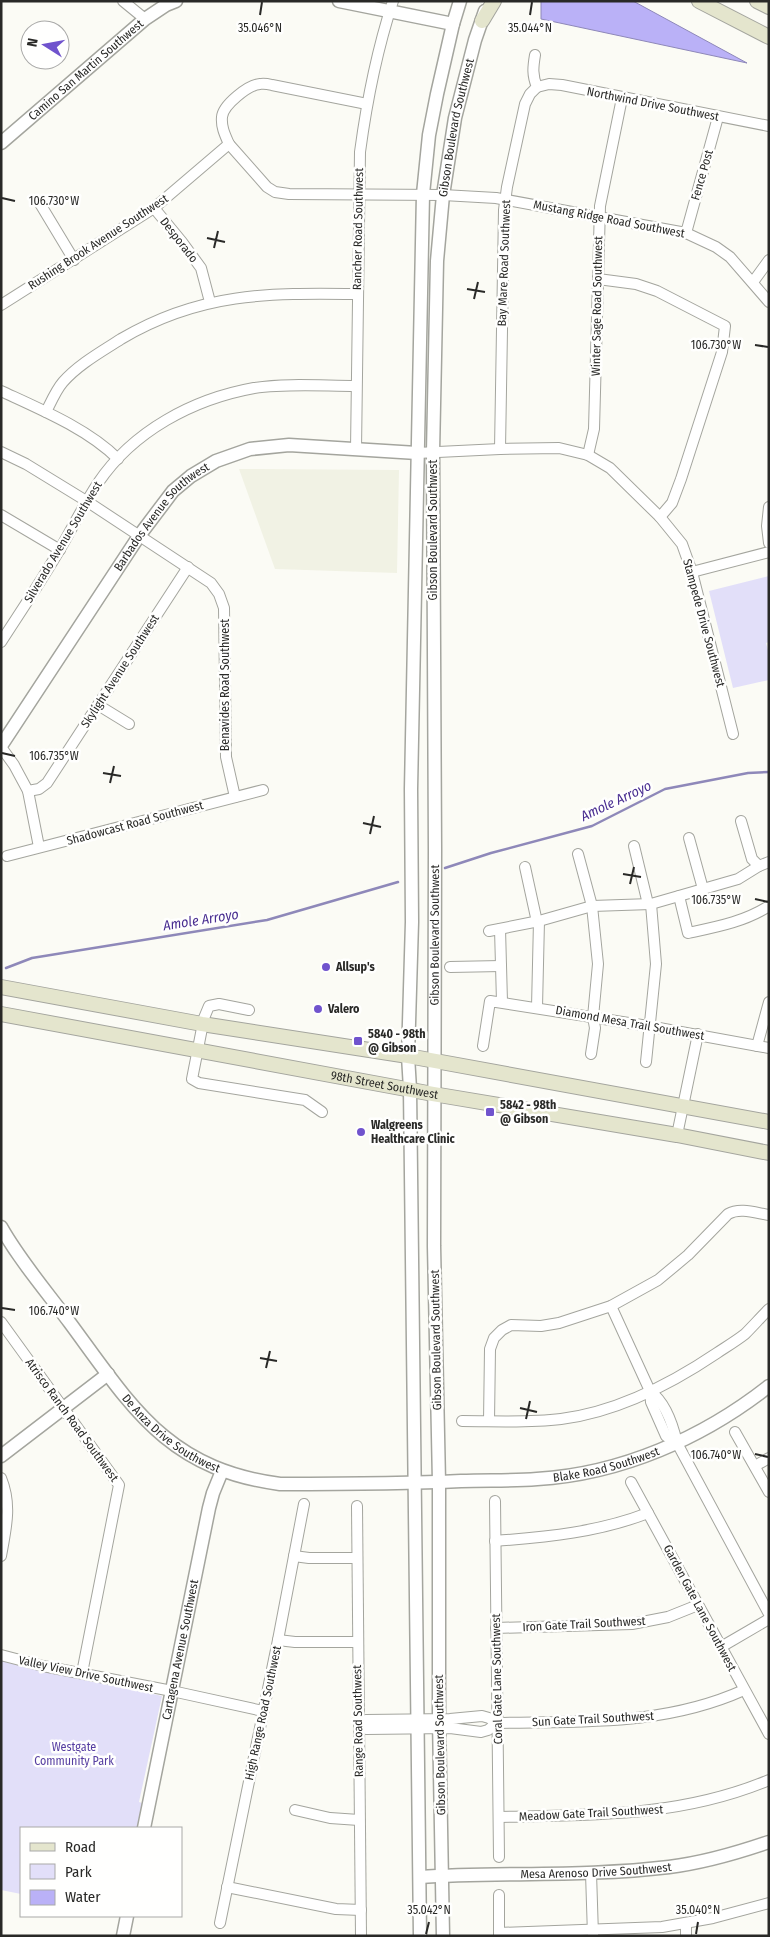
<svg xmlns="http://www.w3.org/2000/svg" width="770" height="1937" viewBox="0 0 770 1937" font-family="'Fira Sans Condensed',sans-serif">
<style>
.built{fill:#f1f2e4}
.green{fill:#e2dff9}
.water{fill:#bab1f7;stroke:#8e88b9}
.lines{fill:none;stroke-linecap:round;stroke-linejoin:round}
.stream{stroke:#8e88b9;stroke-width:2.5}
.minor-casing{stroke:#a4a59e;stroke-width:12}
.tertiary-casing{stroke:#a4a59e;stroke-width:15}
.secondary-casing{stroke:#a4a59e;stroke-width:16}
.minor{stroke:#fff;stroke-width:10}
.tertiary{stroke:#fff;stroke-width:12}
.secondary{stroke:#e4e5cd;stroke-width:14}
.ticks{fill:none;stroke:#292927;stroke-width:2}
.poi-dot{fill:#7053cd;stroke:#fffffe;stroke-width:2}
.labels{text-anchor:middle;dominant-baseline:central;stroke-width:5;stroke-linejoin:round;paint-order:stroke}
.street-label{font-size:12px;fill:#292927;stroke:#fffffe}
.poi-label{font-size:12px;font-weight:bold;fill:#292927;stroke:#fffffe;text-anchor:start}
.park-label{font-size:12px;fill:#563ea1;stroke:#fffffe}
.water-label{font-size:14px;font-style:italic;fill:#492e91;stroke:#fffffe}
.ticks-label{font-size:12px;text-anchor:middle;fill:#292927;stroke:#fffffe;stroke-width:5;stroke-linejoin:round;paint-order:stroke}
</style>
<rect width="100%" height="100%" fill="#fbfbf5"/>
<!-- built -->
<path class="built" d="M239 469 399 470 397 573 275 569Z"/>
<!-- green -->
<g class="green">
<path d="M769 576V642L766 643 769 654V680L733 688 709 591Z"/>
<path d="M1 1660 9 1663 162 1696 139 1802 142 1803 138 1828H21V1894L1 1890Z"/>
</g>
<!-- water -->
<path class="water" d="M541 1H633L747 63 541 19Z"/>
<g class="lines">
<!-- stream -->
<g class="stream">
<path d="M445 868 491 853 592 826 665 789 748 773 769 772"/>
<path d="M6 968 32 958 267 920 398 882"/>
</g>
<defs>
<g id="minor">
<path d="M123 1 145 19"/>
<path d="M537 87 549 84 562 85 769 126"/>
<path d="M229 144 267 187 275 192 289 194 443 195 496 198 686 233 716 247 730 257 769 302"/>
<path d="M39 202 74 260"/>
<path d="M154 208 182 242 201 268 210 302"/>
<path d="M686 233 718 117"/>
<path d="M598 279 636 284 657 291 725 326 722 352 681 479 672 503 660 517"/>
<path d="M753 282 769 260"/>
<path d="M1 305 154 208 229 144C225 135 221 127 222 117 223 105 248 85 260 84 264 83 268 84 272 85L367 104"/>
<path d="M1 391C40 409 88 429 118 459"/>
<path d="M46 412C51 402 56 390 63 382 79 364 101 352 121 339 200 292 269 293 357 294"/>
<path d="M500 449 504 210 507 187 525 104 530 94 537 87C532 75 533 67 535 55"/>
<path d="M356 450 360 152C367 100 377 50 393 1"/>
<path d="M1 452 26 464 88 502 211 583 219 594 224 608 226 757 235 797"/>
<path d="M417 453 500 449 559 448 588 455 610 468 660 517 682 544 692 572 733 734"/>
<path d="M588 455 594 429 600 206 622 98"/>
<path d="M769 507 767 526 769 543"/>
<path d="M1 515 60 550"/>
<path d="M692 572 769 552"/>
<path d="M1 642C21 611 42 580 60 549 73 527 84 504 98 483 133 431 193 399 254 388 287 383 323 386 356 386"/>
<path d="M98 705 129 724"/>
<path d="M1 747 14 765 28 791 39 847"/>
<path d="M28 791 39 789 47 783 188 567"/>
<path d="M741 821 752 859 759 866"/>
<path d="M689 838 703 889"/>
<path d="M634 846 648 904"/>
<path d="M578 854 592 906 598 964 593 1017 595 1028 591 1054"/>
<path d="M7 856 263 790"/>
<path d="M525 867 537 922"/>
<path d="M679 896 688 933C716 927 744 922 769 906"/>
<path d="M500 929 502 1002"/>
<path d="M489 931 539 921 592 906 651 904 738 879 759 866 769 862"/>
<path d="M450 967 501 966"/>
<path d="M537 1007 539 921"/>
<path d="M249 1010 219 1004 209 1006 204 1018 192 1079 199 1083 305 1100 322 1112"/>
<path d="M483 1046 490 1001 648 1026 769 1048"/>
<path d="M757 1046 769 1002"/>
<path d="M646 1062 656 964 651 904"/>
<path d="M677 1135 698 1034"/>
<path d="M611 1306 650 1391 651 1402 666 1436 677 1443"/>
<path d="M1 1322 119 1485 82 1673"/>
<path d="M650 1391C665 1402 673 1425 677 1443L769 1614"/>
<path d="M462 1421C495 1421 528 1423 561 1419 617 1412 671 1384 717 1353 726 1347 736 1341 745 1334 753 1326 761 1317 769 1309"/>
<path d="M489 1421 490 1349 494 1338 502 1330 511 1325 541 1326 559 1323 611 1306 658 1280 688 1255 728 1214C740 1207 756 1213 769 1215"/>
<path d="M735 1432 769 1492"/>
<path d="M755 1466 769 1458"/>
<path d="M1 1478C12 1505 6 1528 1 1556"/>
<path d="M631 1482 769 1734"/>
<path d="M495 1501 499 1857"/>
<path d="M357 1506 361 1936"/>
<path d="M495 1541C548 1537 599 1532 648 1513"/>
<path d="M294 1556 309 1558H357"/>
<path d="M496 1628 632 1624 668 1617 698 1605"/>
<path d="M278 1640 295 1642H357"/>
<path d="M721 1647 769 1619"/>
<path d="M1 1655 43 1666 172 1691 263 1711"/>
<path d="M497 1723 488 1730 481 1732 450 1728 366 1729 359 1726 366 1720 450 1719 482 1716 489 1718 497 1723C583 1721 664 1726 744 1690"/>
<path d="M295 1810 330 1818 359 1820"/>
<path d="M499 1817C592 1815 681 1817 769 1780"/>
<path d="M591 1873 593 1935"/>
<path d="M227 1887 336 1909 361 1910"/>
<path d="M499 1895V1936"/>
<path d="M220 1923 278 1640 304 1504"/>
<path d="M686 1923V1936"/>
<path d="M499 1933 662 1927 713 1918 769 1903"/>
</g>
<g id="tertiary">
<path d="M339 1 453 24"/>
<path id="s1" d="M1 143 145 19 166 5 176 1"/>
<path id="s2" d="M1 746 139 536 173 491 191 476 216 461 250 449 289 445 417 453"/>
<path id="s3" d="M1 1227C20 1261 47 1292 70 1323 132 1407 167 1469 280 1484 340 1484 401 1484 461 1481 486 1480 512 1481 537 1479 621 1474 703 1438 769 1386"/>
<path d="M1 1456 108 1374"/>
<path id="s4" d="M144 1828 209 1508 213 1493 222 1471"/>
<path id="s5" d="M420 1877C503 1872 586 1877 669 1867 702 1863 737 1853 769 1842"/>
<path d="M123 1936 127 1916"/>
<path d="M420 1936 410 1089 408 1056 412 922 411 789 423 194 429 135 437 94 453 24 460 1"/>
<path id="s6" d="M443 1936 439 1719V1482L434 1246 435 850 433 452 437 261 443 195 455 118 475 40 485 11"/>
</g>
<g id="secondary">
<path d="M699 1 769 37"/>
<path d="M757 1 769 7"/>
<path d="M482 21 494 1"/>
<path d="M1 987 202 1024 408 1056 769 1122"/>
<path id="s7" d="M1 1014 433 1094 677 1135 769 1153"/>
</g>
</defs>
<!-- minor casing -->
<use href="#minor" class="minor-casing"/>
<!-- tertiary casing -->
<use href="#tertiary" class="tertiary-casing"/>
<!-- secondary casing -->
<use href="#secondary" class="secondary-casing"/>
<!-- minor -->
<use href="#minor" class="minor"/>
<!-- tertiary -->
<use href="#tertiary" class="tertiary"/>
<!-- secondary -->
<use href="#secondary" class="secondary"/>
</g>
<!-- ticks -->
<path class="ticks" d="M260 15 262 2M530 15 532 2M2 198 15 201M207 238 225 242M214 248 218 231M467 289 485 292M474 299 478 282M755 345 768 347M2 753 15 756M103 773 121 776M110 783 114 766M363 823 381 827M370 834 374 816M623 874 641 877M630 884 634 867M755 899 768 902M2 1308 15 1310M260 1358 277 1361M266 1368 270 1351M520 1408 537 1412M526 1419 530 1401M755 1454 768 1457M426 1934 429 1922M696 1934 698 1922"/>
<!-- markers -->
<g class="poi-dot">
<circle cx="326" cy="967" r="5"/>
<circle cx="318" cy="1009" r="5"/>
<rect x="353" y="1036" width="10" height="10" rx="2.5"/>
<rect x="485" y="1107" width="10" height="10" rx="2.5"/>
<circle cx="361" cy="1132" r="5"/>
</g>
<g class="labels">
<!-- street labels -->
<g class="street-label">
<text stroke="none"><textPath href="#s1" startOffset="112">Camino San Martin Southwest</textPath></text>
<text transform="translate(653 104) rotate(11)">Northwind Drive Southwest</text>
<text stroke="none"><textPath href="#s6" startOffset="1810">Gibson Boulevard Southwest</textPath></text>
<text transform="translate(702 175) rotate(-74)">Fence Post</text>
<text transform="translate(609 219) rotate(11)">Mustang Ridge Road Southwest</text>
<text transform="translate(358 229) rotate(-89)">Rancher Road Southwest</text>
<text transform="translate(179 240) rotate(52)">Desporado</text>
<text transform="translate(98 242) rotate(-33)">Rushing Brook Avenue Southwest</text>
<text transform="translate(504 263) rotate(-88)">Bay Mare Road Southwest</text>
<text transform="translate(597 306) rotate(-89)">Winter Sage Road Southwest</text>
<text stroke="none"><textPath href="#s2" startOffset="281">Barbados Avenue Southwest</textPath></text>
<text transform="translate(433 530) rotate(-90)">Gibson Boulevard Southwest</text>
<text transform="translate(63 542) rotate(-59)">Silverado Avenue Southwest</text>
<text transform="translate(704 623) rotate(75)">Stampede Drive Southwest</text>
<text transform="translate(120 671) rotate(-57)">Skylight Avenue Southwest</text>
<text transform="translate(225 685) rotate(-90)">Benavides Road Southwest</text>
<text transform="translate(135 823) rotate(-15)">Shadowcast Road Southwest</text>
<text stroke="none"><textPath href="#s6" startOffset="1001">Gibson Boulevard Southwest</textPath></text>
<text transform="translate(630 1023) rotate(10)">Diamond Mesa Trail Southwest</text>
<text stroke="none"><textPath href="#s7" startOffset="390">98th Street Southwest</textPath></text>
<text transform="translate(436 1340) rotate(-91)">Gibson Boulevard Southwest</text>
<text transform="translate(72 1420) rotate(54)">Atrisco Ranch Road Southwest</text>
<text stroke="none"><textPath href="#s3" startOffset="270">De Anza Drive Southwest</textPath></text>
<text stroke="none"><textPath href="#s3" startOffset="721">Blake Road Southwest</textPath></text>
<text transform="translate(700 1608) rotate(62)">Garden Gate Lane Southwest</text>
<text transform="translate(584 1624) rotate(-3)">Iron Gate Trail Southwest</text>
<text stroke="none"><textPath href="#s4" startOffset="182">Cartagena Avenue Southwest</textPath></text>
<text transform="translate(86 1674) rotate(12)">Valley View Drive Southwest</text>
<text transform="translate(497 1679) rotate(-91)">Coral Gate Lane Southwest</text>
<text transform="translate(263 1713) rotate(-78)">High Range Road Southwest</text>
<text transform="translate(593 1719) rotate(-3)">Sun Gate Trail Southwest</text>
<text transform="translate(358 1721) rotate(-91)">Range Road Southwest</text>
<text transform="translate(440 1745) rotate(-91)">Gibson Boulevard Southwest</text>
<text transform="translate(591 1813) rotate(-3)">Meadow Gate Trail Southwest</text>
<text stroke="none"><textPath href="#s5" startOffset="176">Mesa Arenoso Drive Southwest</textPath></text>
</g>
<!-- poi labels -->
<g class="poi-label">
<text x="336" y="967">Allsup's</text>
<text x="328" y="1009">Valero</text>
<text x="368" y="1034">5840 - 98th<tspan x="368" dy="14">@ Gibson</tspan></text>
<text x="500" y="1105">5842 - 98th<tspan x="500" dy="14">@ Gibson</tspan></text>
<text x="371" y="1125">Walgreens<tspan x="371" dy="14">Healthcare Clinic</tspan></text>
</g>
<!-- park labels -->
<g class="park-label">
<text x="74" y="1747">Westgate<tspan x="74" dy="14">Community Park</tspan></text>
</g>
<!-- water labels -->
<g class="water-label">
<text transform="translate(616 801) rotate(-25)">Amole Arroyo</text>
<text transform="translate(201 920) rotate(-9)">Amole Arroyo</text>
</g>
</g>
<g class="ticks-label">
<text x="260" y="32">35.046°N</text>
<text x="530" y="32">35.044°N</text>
<text x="54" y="205">106.730°W</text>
<text x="716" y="349">106.730°W</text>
<text x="54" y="760">106.735°W</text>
<text x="716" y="904">106.735°W</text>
<text x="54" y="1315">106.740°W</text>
<text x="716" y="1459">106.740°W</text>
<text x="429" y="1914">35.042°N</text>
<text x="698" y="1914">35.040°N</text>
</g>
<!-- border -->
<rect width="770" height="1937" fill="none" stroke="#292927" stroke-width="5"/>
<!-- legend -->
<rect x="20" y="1827" width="162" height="90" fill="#fffffe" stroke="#a9a9a8"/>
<rect x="30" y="1843" width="25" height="8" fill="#e4e5cd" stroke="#a9a9a8"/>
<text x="65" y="1852" font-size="15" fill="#292927">Road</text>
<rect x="30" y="1864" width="25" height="15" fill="#e2dff9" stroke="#a9a9a8"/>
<text x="65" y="1877" font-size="15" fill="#292927">Park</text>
<rect x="30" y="1890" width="25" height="15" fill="#bab1f7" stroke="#a9a9a8"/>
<text x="65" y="1902" font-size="15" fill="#292927">Water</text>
<!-- north arrow -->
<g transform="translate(45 45) rotate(281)"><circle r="24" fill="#fffffe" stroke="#a9a9a8"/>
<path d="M0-4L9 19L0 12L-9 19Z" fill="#7053cd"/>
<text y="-8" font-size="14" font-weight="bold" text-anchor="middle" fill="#292927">N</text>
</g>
</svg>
